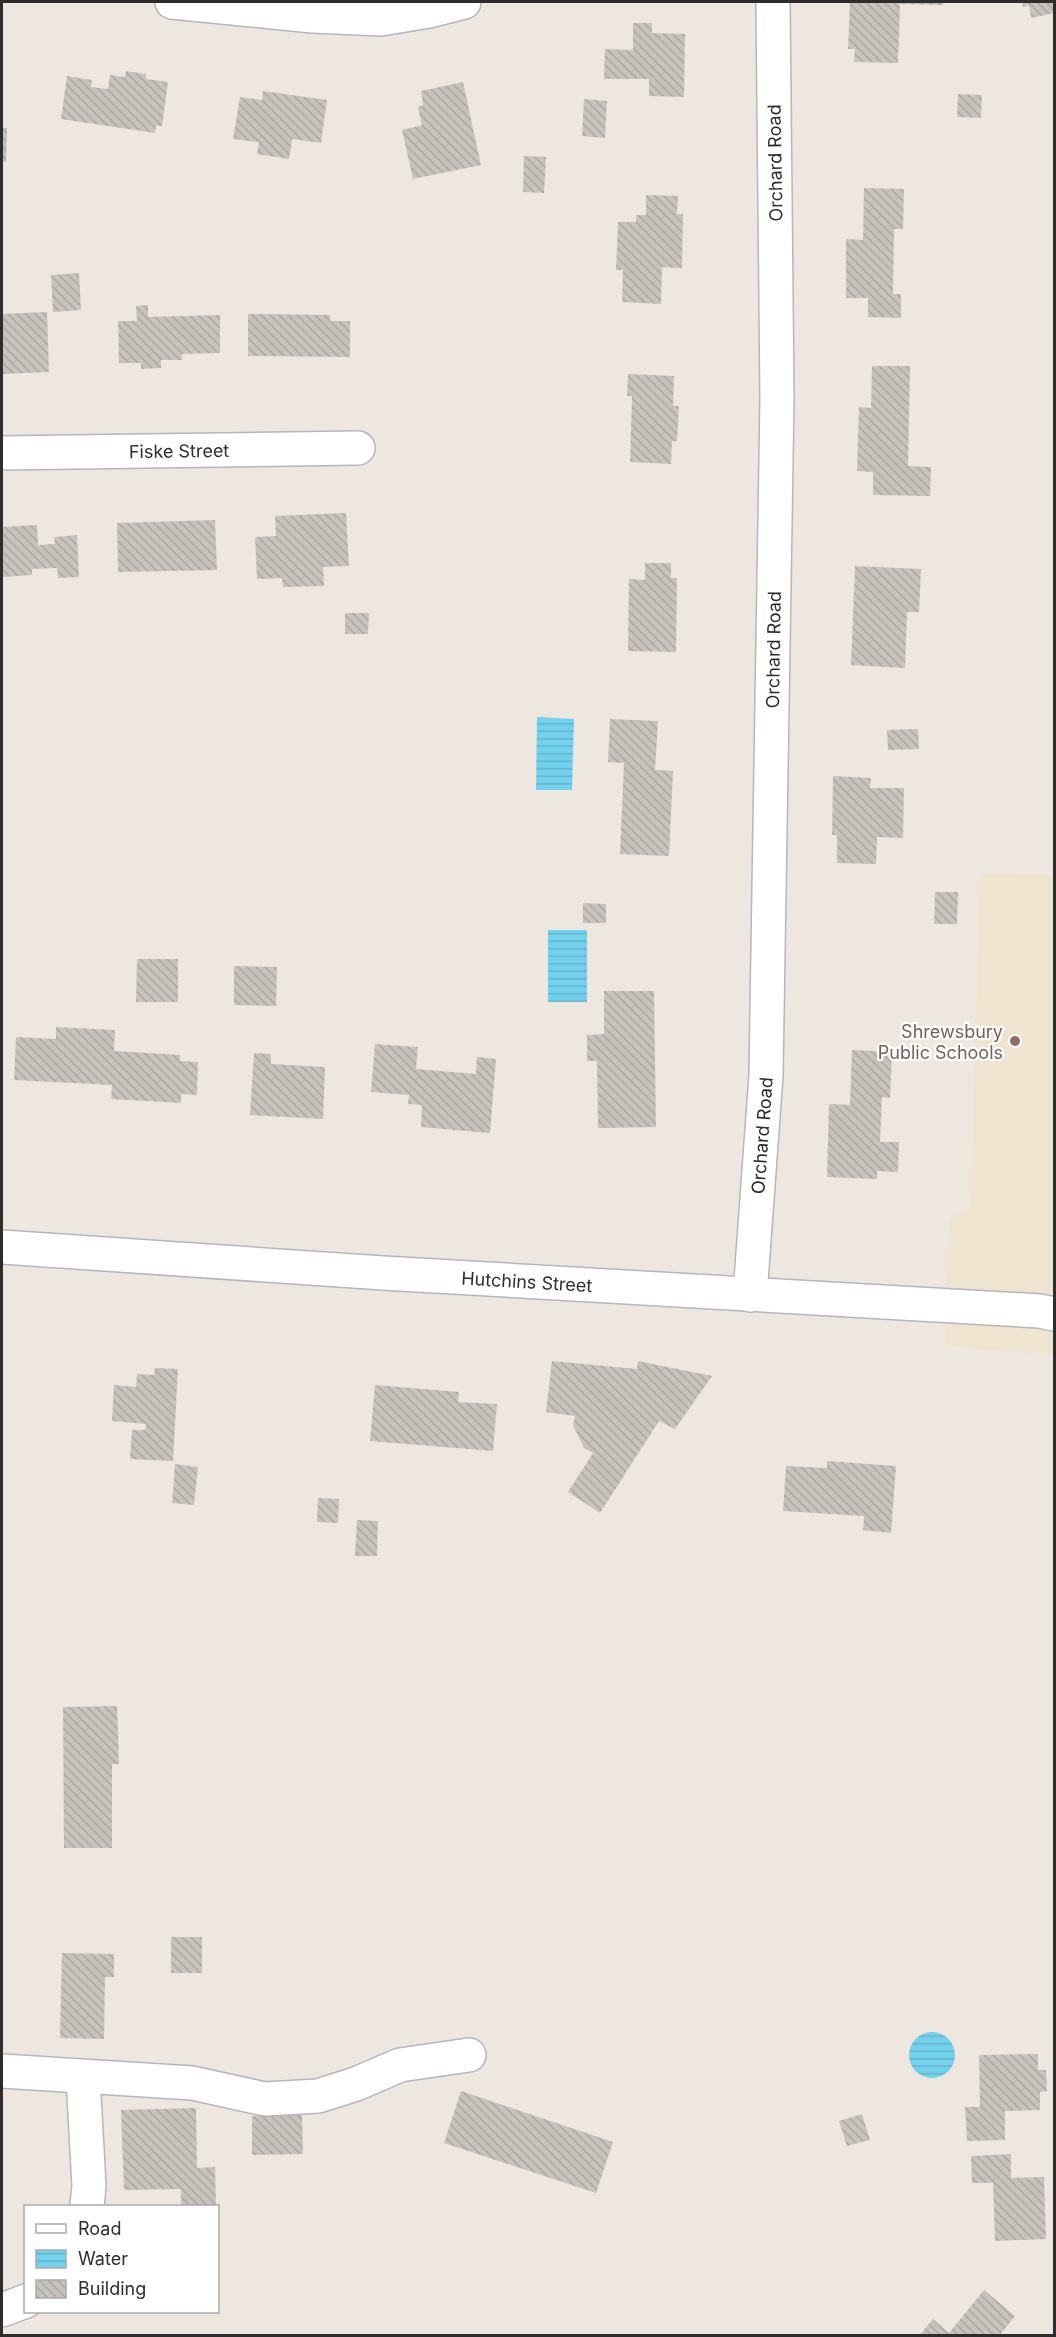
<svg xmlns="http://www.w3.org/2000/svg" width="1056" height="2337" viewBox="0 0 1056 2337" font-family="Inter,sans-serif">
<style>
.education{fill:#efe4d0}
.water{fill:url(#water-rules)}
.building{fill:url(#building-back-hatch)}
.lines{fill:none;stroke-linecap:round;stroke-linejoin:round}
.minor-casing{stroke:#b3b6c0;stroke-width:36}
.minor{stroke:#fff;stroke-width:33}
.education-dot{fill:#8d6e63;stroke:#fff;stroke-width:2}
.labels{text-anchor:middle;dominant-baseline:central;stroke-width:4.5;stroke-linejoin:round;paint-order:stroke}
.street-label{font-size:18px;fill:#2d2d2d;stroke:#fff}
.education-label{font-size:18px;fill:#785e54;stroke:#fff;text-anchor:end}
</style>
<defs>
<pattern id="water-rules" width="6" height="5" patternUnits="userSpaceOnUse" patternTransform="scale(1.5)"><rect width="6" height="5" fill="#74d1ee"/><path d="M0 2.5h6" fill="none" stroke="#65b4cc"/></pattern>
<pattern id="building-back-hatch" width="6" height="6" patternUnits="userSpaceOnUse" patternTransform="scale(1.5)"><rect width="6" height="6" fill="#c7c2bb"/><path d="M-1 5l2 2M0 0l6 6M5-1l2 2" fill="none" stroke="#aba7a1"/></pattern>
</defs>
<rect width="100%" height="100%" fill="#eee7e0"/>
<!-- education -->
<path class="education" d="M980 874 1054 875V1355L945 1346 949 1219 971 1206Z"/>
<!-- water -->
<g class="water">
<path d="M537 717 574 719 572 790H536Z"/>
<rect x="548" y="930" width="39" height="72"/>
<circle cx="932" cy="2055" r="23"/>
</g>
<!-- building -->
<g class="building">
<path d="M850 2H943V5L900 4 898 63 854 62 855 49H848Z"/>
<path d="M1022 2H1054V13L1031 18 1029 5 1023 7Z"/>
<path d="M633 23H652V33L685 34 684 97 649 96V79H604L605 49 633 50Z"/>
<path d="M126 71 146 74V79L168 82 162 126H156L155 133 61 119 67 76 92 80 91 87 108 89 110 75 125 77Z"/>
<path d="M463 82 481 165 413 179 402 130 422 125 418 107 423 105 421 91Z"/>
<path d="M263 91 327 100 321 143 292 139 289 159 257 154 259 142 233 139 240 97 262 100Z"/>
<path d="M958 94 982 95 981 118 957 117Z"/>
<path d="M584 99 607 101 605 138 582 136Z"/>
<path d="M2 128H7L6 162H2Z"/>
<path d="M524 156 546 157 544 193 523 192Z"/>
<path d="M864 188 904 189 903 229H894L893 294H901V318L868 317V298H846V239L863 240Z"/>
<path d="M646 195 678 196 677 214H683L682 268 662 267 661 304 622 302 623 270H616L618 222H636V215H646Z"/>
<path d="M79 273 81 310 53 312 51 275Z"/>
<path d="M148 305V317L220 315V353L182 354V360H161V368L141 369V363H119L118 321H137L136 306Z"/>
<path d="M47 312 49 372 2 374V314Z"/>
<path d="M248 314 330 315V321H350V357L248 356Z"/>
<path d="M872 366H910L908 466 931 467 930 496 873 495V472L857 471 859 407 871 408Z"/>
<path d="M628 374 674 376 673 406H679L677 441H672L671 464 630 462 632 396H627Z"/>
<path d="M346 513 349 566 323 567 324 586 283 587 282 578 257 579 255 537 276 536 275 516Z"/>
<path d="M215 520 217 570 118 572 117 523Z"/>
<path d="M37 525 38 545 55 544 54 537 77 535 79 577 58 578 57 568 32 569V575L2 577V527Z"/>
<path d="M645 563H671V578H677L676 652 628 651 629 579 645 580Z"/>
<path d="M855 566 921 569 919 612H907L905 668 851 665Z"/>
<path d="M345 613H369L368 634H345Z"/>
<path d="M610 719 658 721 655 770 673 771 669 856 620 854 624 763 608 762Z"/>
<path d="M918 729 919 749 888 750 887 730Z"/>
<path d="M833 776 871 778 870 788H904L903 838 877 837 876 864 837 863V835H832Z"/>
<path d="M935 892H958L957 924H934Z"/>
<path d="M583 903 606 904V923H583Z"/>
<path d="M137 959H178V1002H136Z"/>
<path d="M234 966 277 967 276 1006 234 1005Z"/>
<path d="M604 991H654L656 1127 598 1128 597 1061H587V1035L604 1034Z"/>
<path d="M56 1027 115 1030 114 1051 180 1055V1061L198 1062 197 1095 181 1094V1103L111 1099 112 1085 14 1080 16 1037 56 1039Z"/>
<path d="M375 1044 418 1047 416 1069 476 1074 477 1057 496 1059 490 1133 421 1127 422 1105 408 1104 409 1095 371 1092Z"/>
<path d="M852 1050 892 1052 890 1098 882 1097 880 1142H899L898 1172 877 1171V1179L827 1177 829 1104 850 1105Z"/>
<path d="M254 1053 271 1054V1064L325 1067 323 1119 250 1115Z"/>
<path d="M552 1361 637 1369 638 1361 712 1376 675 1429 659 1421 600 1513 568 1492 593 1453 584 1448 573 1425 575 1416 546 1412Z"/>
<path d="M155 1368 178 1369 173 1461 130 1459 132 1430H145L146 1424 112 1421 114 1385 136 1387 137 1374 154 1375Z"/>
<path d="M375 1385 459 1392 458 1402 497 1404 493 1451 370 1441Z"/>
<path d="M827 1461 896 1466 891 1533 863 1530 864 1516 783 1511 786 1466 827 1468Z"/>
<path d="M175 1464 198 1467 194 1505 172 1503Z"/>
<path d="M318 1498 339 1499 338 1523 317 1522Z"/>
<path d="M357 1520 378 1521 377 1556H355Z"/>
<path d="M117 1706 119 1764H112V1848H64L63 1707Z"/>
<rect x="171" y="1937" width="31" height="36"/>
<path d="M62 1953 114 1954V1977H105L104 2039 60 2038Z"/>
<path d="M1038 2054V2070H1046L1047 2091 1040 2092V2110L1005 2111V2140L967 2141 965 2107H980L979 2055Z"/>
<path d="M461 2091 613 2142 596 2193 444 2143Z"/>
<path d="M196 2108 197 2168 215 2167 216 2206H181V2189L124 2190 121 2110Z"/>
<path d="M862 2114 870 2140 847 2146 839 2121Z"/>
<path d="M302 2115 303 2154 252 2155V2116Z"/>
<path d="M1011 2154V2178L1044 2177 1046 2239 995 2241 993 2183H972L971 2156Z"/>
<path d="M984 2290 1015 2316 999 2336H919L933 2319 949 2333Z"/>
</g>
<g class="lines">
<defs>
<g id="minor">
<path d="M172 2 313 16 381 19 429 11 464 2"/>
<path id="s1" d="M2 453 358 448"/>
<path id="s2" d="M2 1247 383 1273 1040 1311 1054 1314"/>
<path id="s3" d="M750 1295 766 1075 777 398 773 2"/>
<path d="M2 2071 192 2083 265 2099 318 2096 356 2084 400 2065 469 2055"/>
<path d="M83 2077 89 2186 87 2206"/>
<path d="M2 2310 26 2301"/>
</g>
</defs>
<!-- minor casing -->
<use href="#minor" class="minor-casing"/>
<!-- minor -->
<use href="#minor" class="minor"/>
</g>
<!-- markers -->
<circle class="education-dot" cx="1015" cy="1041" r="6"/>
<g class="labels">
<!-- street labels -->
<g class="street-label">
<text transform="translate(775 163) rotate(-91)">Orchard Road</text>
<text stroke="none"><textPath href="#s1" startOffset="177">Fiske Street</textPath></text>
<text stroke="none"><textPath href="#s3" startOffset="646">Orchard Road</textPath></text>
<text stroke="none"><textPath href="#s3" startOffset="160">Orchard Road</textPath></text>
<text stroke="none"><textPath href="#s2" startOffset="526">Hutchins Street</textPath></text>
</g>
<!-- education labels -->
<g class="education-label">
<text x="1003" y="1031">Shrewsbury<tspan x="1003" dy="21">Public Schools</tspan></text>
</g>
</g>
<!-- border -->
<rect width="1056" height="2337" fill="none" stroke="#2d2d2d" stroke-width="6"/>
<!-- legend -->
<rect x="24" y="2205" width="195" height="108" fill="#ffffff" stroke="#ababab" stroke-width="1.5"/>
<rect x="36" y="2224" width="30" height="9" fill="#ffffff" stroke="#ababab" stroke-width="1.5"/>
<text x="78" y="2235" font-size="18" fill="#2d2d2d">Road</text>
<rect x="36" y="2250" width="30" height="18" fill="url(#water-rules)" stroke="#ababab" stroke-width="1.5"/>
<text x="78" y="2265" font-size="18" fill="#2d2d2d">Water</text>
<rect x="36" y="2280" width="30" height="18" fill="url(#building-back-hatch)" stroke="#ababab" stroke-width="1.5"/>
<text x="78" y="2295" font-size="18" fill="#2d2d2d">Building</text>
</svg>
